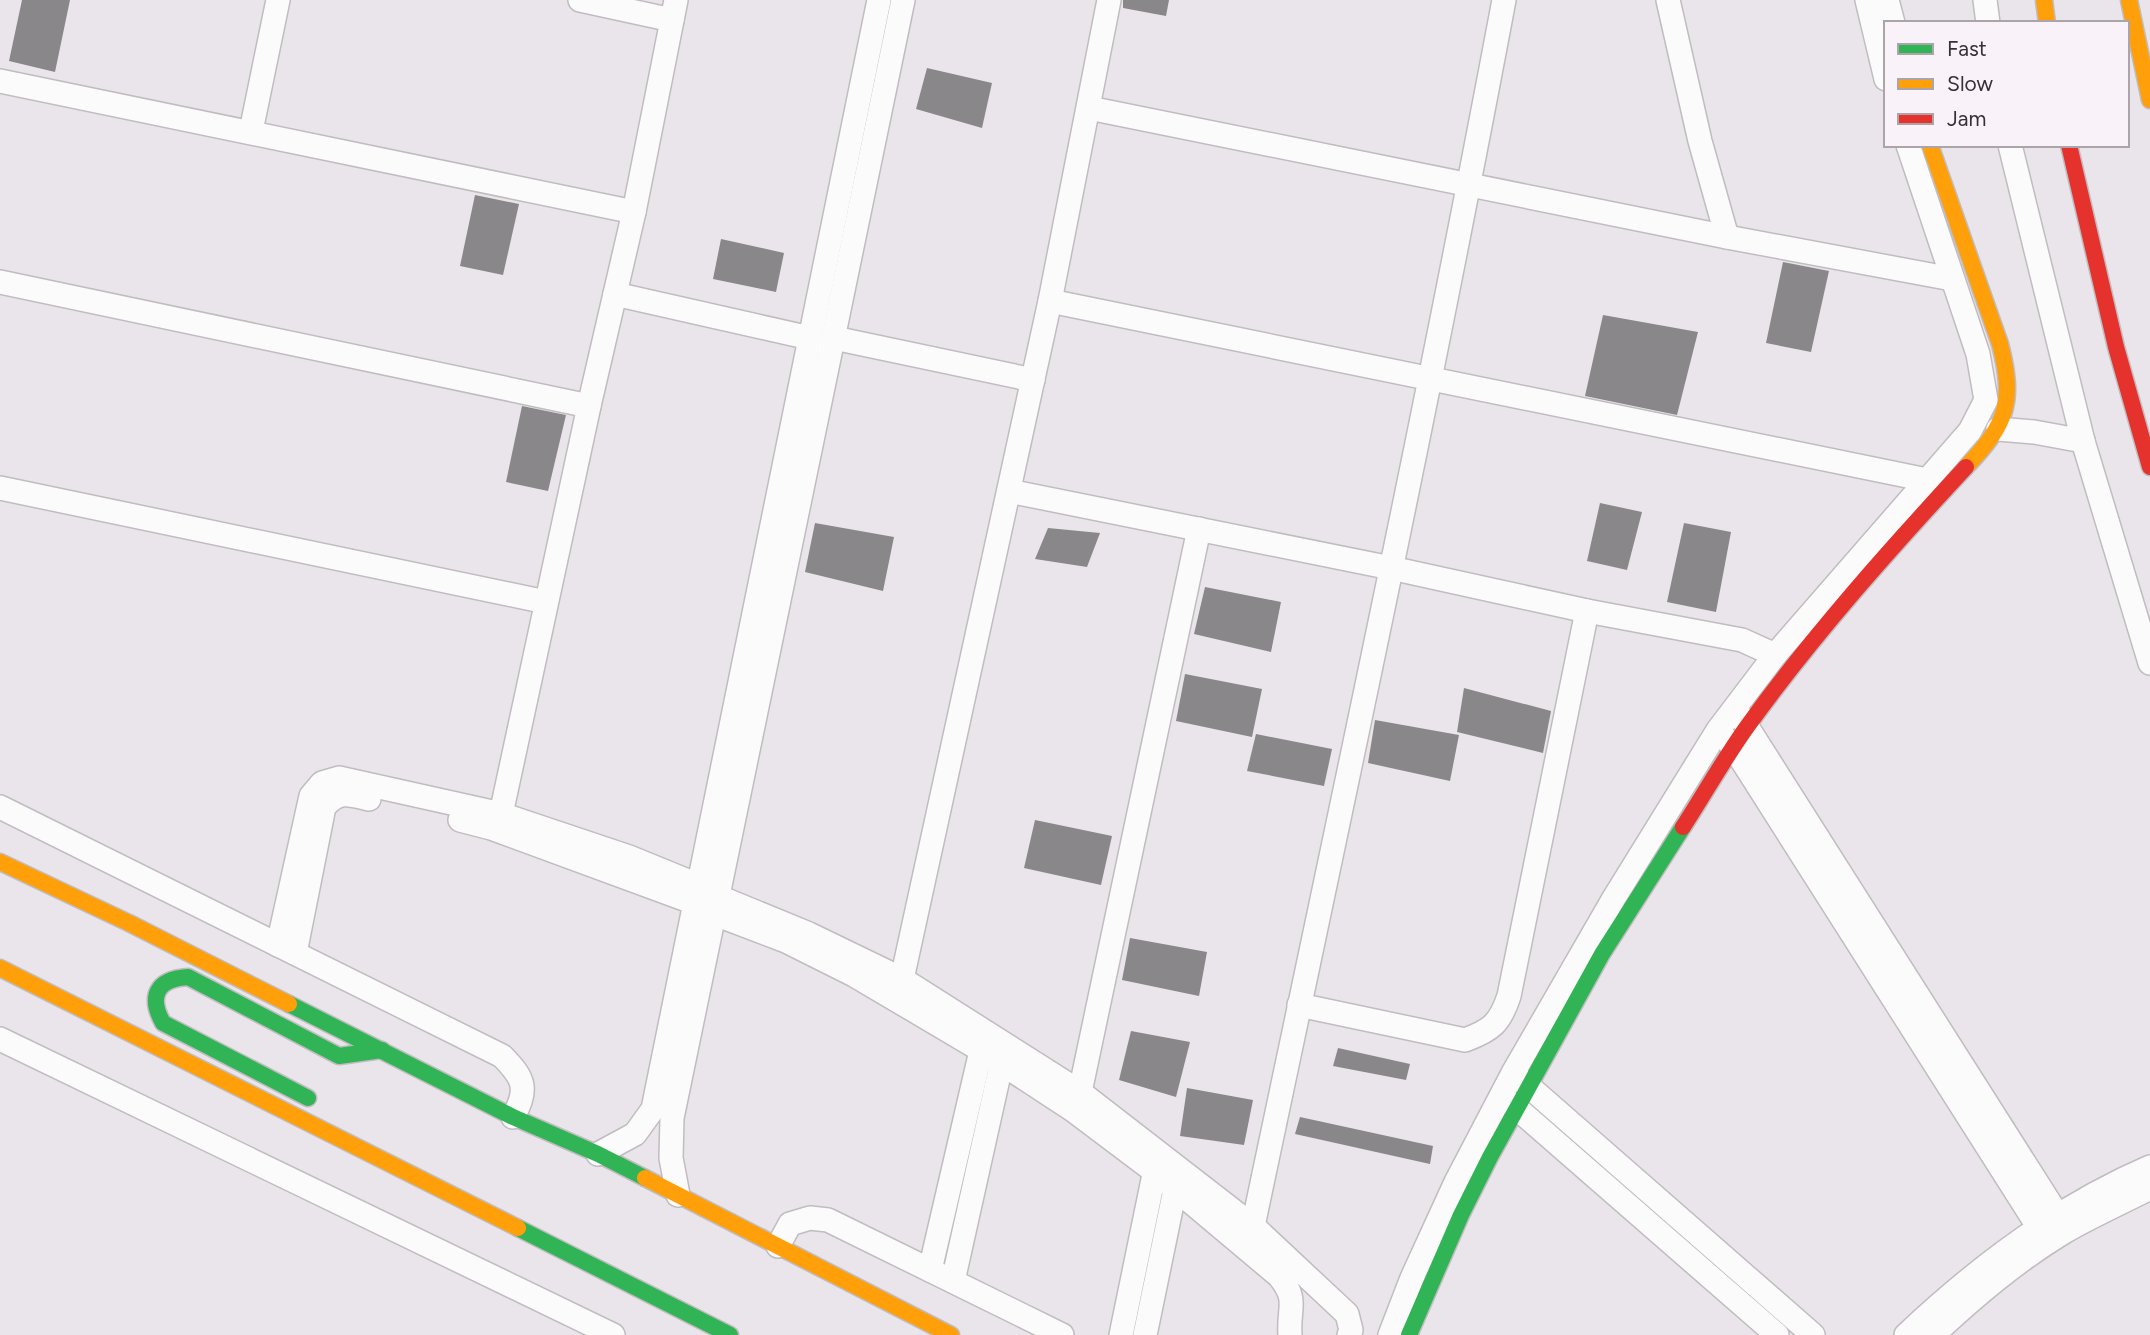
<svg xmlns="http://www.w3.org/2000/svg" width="2150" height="1335" viewBox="0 0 2150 1335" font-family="Figtree,sans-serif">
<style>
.building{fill:#8a878a}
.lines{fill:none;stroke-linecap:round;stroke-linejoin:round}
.street-casing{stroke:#c0bcc0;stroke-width:26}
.fast-casing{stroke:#c0bcc0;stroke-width:19}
.slow-casing{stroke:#c0bcc0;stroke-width:19}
.jam-casing{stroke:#c0bcc0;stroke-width:19}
.street{stroke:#fcfbfc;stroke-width:23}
.fast{stroke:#30b455;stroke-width:16}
.slow{stroke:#ff9f0a;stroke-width:16}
.jam{stroke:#e5322d;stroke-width:16}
</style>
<rect width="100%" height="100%" fill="#eae5ea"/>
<!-- building -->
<g class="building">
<path d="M22 0H70L55 72 9 61Z"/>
<path d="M1123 0H1169L1166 16 1123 8Z"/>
<path d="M927 68 992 83 982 128 916 109Z"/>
<path d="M475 195 519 204 503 275 460 266Z"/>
<path d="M721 239 784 253 776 292 713 279Z"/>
<path d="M1783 262 1829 271 1811 352 1766 343Z"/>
<path d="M1603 315 1698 332 1677 415 1585 396Z"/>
<path d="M522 406 566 415 548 491 506 482Z"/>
<path d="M1600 503 1642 512 1627 570 1587 561Z"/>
<path d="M815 523 894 537 883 591 805 572Z"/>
<path d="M1684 523 1731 532 1716 612 1667 602Z"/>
<path d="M1048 528 1100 533 1087 567 1035 559Z"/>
<path d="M1205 587 1281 602 1271 652 1194 634Z"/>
<path d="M1185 674 1262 689 1252 737 1176 721Z"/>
<path d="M1464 688 1551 711 1543 753 1457 732Z"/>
<path d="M1375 720 1459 735 1450 781 1368 763Z"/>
<path d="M1256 734 1332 749 1324 786 1247 771Z"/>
<path d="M1035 820 1112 836 1101 885 1024 868Z"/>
<path d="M1130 938 1207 952 1199 996 1122 980Z"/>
<path d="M1131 1031 1190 1042 1176 1097 1119 1080Z"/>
<path d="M1338 1048 1410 1064 1406 1080 1333 1066Z"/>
<path d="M1187 1088 1253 1100 1244 1145 1180 1136Z"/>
<path d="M1300 1117 1433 1146 1430 1164 1295 1134Z"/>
</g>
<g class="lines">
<defs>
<g id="street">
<path d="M580 0 672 20"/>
<path d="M1668 0 1700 141 1727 237"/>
<path d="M1867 0 1886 79"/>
<path d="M1887 0 1893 23"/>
<path d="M1985 0 1988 23"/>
<path d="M0 81 634 212 589 406 501 814"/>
<path d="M1089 108 1727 237 1952 279"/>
<path d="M251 131 278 0"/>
<path d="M2010 145 2083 441 2150 663"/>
<path d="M634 212 676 0"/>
<path d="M0 282 589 406"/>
<path d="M615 294 810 338"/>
<path d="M1050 301 1927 480"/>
<path d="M834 338 1033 380"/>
<path d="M1998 429 2034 432 2083 441"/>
<path d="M0 488 546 602"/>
<path d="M1009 491 1391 568 1587 611 1742 640 1775 655"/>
<path d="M1739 714 2067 1230"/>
<path d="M1725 738 1734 748 2048 1242"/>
<path d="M0 807 502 1056C524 1078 529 1089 513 1117"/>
<path d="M460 820 491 828 695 903"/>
<path d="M719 897 809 934 902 979 1080 1092 1253 1226 1347 1314 1351 1330 1349 1335"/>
<path d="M715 914 786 941 854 975 981 1050 1073 1110 1154 1171 1279 1276C1299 1301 1288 1306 1290 1335"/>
<path d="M278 945 311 796 322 783 339 778 501 814 629 857 700 886"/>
<path d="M295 953 324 807C339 790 348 794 369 799"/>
<path d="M902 979 1050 301 1109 0"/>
<path d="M1299 1005 1465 1040C1492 1030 1500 1023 1509 996L1587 611"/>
<path d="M0 1039 613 1335"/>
<path d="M1518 1077 1813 1335"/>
<path d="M1080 1092 1199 529"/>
<path d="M1505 1098 1777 1335"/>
<path d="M598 1154 635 1134 653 1109 879 0"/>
<path d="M678 1195 671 1158 672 1118 903 0"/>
<path d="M1253 1226C1339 818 1427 410 1504 0"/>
<path d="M778 1246 790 1224 810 1218 828 1220 1062 1335"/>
<path d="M930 1270 984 1038"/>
<path d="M953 1281 1004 1052"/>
<path d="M1121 1335 1157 1160"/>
<path d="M1145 1335 1178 1175"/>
<path d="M1390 1335 1412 1278 1456 1182 1513 1073 1614 898 1718 730 1775 655 1970 431 1986 400 1978 354 1908 145"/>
<path d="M1906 1335C1978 1267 2059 1206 2150 1167"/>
<path d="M1933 1335C1974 1297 2016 1261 2064 1232 2091 1216 2121 1203 2150 1188"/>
</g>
<g id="fast">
<path d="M289 1004 513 1117 598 1154 645 1178"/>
<path d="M308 1098 163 1023C148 996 157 979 188 977L339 1056 382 1050"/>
<path d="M518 1228 730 1335"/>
<path d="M1409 1335 1461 1215 1490 1157 1602 954 1683 827"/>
</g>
<g id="slow">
<path d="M2044 0 2047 23"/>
<path d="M2129 0 2150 100"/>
<path d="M1930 145 2000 344C2015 402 2007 424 1966 467"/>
<path d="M0 862 129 923 289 1004"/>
<path d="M0 968 518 1228"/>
<path d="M645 1178 951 1335"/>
</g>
<g id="jam">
<path d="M2069 145 2116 347 2150 467"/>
<path d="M1683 827C1705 793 1725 757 1749 724 1815 633 1890 549 1966 467"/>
</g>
</defs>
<!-- street casing -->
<use href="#street" class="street-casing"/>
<!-- fast casing -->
<use href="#fast" class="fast-casing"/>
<!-- slow casing -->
<use href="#slow" class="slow-casing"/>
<!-- jam casing -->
<use href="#jam" class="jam-casing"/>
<!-- street -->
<use href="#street" class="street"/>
<!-- fast -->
<use href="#fast" class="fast"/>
<!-- slow -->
<use href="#slow" class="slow"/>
<!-- jam -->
<use href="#jam" class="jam"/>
</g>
<!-- legend -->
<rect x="1884" y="21" width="245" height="126" fill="#f9f2f8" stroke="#aba5aa" stroke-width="2"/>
<rect x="1898" y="44" width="35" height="10" fill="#30b455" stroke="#aba5aa" stroke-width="2"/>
<text x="1947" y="56" font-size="21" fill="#353235">Fast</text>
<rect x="1898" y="79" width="35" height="10" fill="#ff9f0a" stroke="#aba5aa" stroke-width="2"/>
<text x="1947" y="91" font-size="21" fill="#353235">Slow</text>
<rect x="1898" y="114" width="35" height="10" fill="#e5322d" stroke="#aba5aa" stroke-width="2"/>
<text x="1947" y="126" font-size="21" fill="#353235">Jam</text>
</svg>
